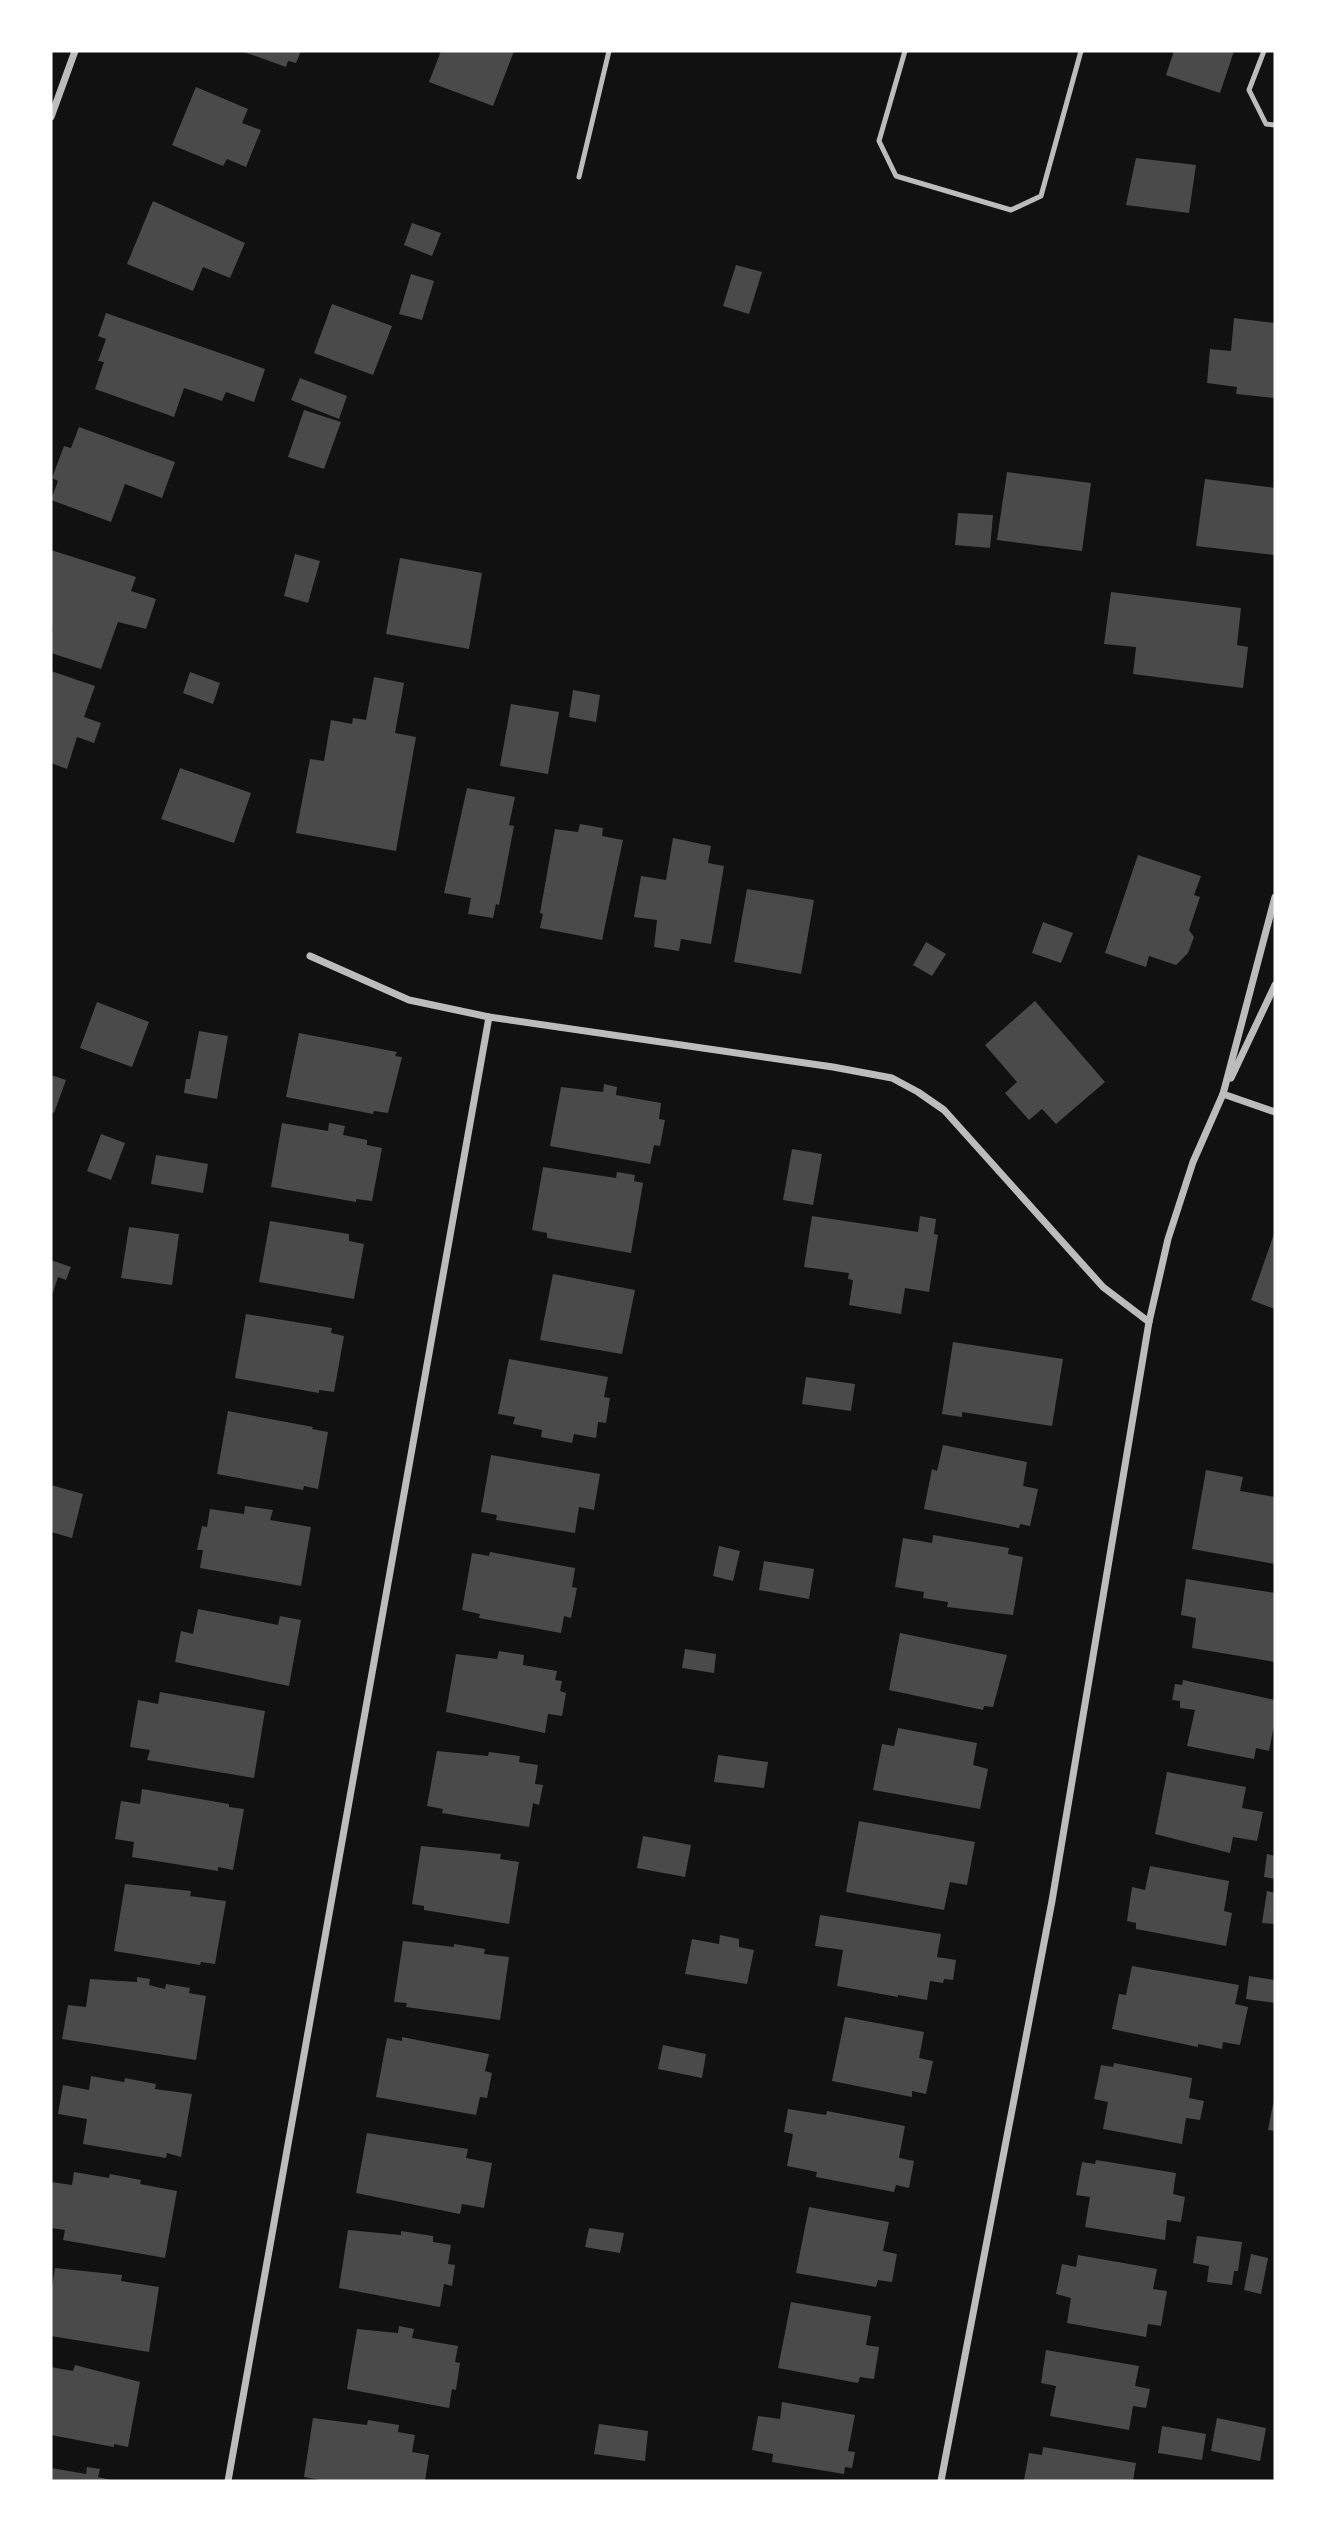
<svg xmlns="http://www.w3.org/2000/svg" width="1326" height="2532" viewBox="0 0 1326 2532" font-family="'Space Grotesk',sans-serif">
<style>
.building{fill:#4a4a4a}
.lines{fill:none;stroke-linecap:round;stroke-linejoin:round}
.service{stroke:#bcbcbc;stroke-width:5}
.minor{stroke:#bcbcbc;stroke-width:7}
</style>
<rect width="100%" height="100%" fill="#111"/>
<!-- building -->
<g class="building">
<path d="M241 51H301L296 63 288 61 286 67Z"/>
<path d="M441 51H514L493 106 429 82Z"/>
<path d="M1174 51H1234L1220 93 1166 75Z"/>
<path d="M196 87 248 109 242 123 261 130 246 167 227 159 223 166 172 145Z"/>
<path d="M1136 158 1196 165 1189 213 1126 205Z"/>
<path d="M153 201 245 243 230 278 203 267 193 291 127 264Z"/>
<path d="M412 223 441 233 432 256 404 245Z"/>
<path d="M736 265 762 272 749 314 723 306Z"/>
<path d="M411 274 434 281 422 320 399 314Z"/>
<path d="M332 304 392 326 373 375 314 353Z"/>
<path d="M106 313 265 369 254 402 226 392 222 401 184 388 174 417 95 389 104 362 98 361 106 339 98 336Z"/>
<path d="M1234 318 1275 323V398L1236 394 1237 387 1207 383 1210 349 1231 351Z"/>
<path d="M300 378 347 396 339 419 291 400Z"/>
<path d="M304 410 341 422 324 469 288 457Z"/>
<path d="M79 427 175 462 162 498 125 484 111 522 51 500 58 481 52 478 64 446 71 448Z"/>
<path d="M1007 472 1091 483 1082 551 997 540Z"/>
<path d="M1205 479 1275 488V555L1196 546Z"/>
<path d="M958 513 993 515 990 548 955 545Z"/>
<path d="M51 550 136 577 131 591 156 599 146 629 118 622 101 669 51 653V637L53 629 51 628Z"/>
<path d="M295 554 320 561 308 603 284 596Z"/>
<path d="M400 558 482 573 469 649 386 634Z"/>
<path d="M1111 592 1241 608 1237 645 1248 647 1243 688 1133 674 1136 647 1104 644Z"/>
<path d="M51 671 95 686 84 717 101 723 94 743 77 737 67 769 51 763Z"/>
<path d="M190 672 220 683 213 704 183 693Z"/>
<path d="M374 677 404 683 395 733 416 737 396 851 296 833 310 759 324 761 331 720 352 724 353 718 366 720Z"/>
<path d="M573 690 600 695 596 722 569 717Z"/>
<path d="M511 704 559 712 548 774 500 766Z"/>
<path d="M180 768 251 793 234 843 161 819Z"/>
<path d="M467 788 515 797 509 825 514 826 499 905 496 904 493 918 468 914 471 898 444 893Z"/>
<path d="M580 824 603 828 602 836 623 840 602 940 540 928 543 914 540 913 555 829 578 832Z"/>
<path d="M673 838 711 846 708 863 724 866 711 944 681 939 679 951 654 947 657 920 634 917 641 876 666 880Z"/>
<path d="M1138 855 1201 876 1194 895 1200 897 1189 930 1194 937 1188 953 1176 965 1149 956 1146 967 1105 953Z"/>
<path d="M747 889 814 900 801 974 734 962Z"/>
<path d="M1043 922 1073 933 1061 963 1032 953Z"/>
<path d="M926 942 946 954 932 976 913 965Z"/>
<path d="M1035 1001 1105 1082 1056 1124 1042 1109 1029 1120 1005 1093 1017 1082 985 1045Z"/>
<path d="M97 1002 149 1022 132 1067 80 1048Z"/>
<path d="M199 1031 228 1036 217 1099 184 1093 186 1079H190Z"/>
<path d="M299 1033 397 1052 395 1056 402 1057 388 1113 374 1111 373 1114 286 1097Z"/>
<path d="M51 1075 66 1080 54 1113 51 1112Z"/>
<path d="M604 1084 617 1087 616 1095 661 1103 659 1119 665 1120 660 1146 654 1145 650 1164 550 1146 561 1087 603 1092Z"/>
<path d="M282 1123 328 1131 329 1123 345 1126 343 1135 367 1140V1145L382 1148 372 1201 356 1199V1202L271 1187Z"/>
<path d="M101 1134 125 1143 111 1180 87 1171Z"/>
<path d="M792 1149 822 1154 813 1205 783 1200Z"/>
<path d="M156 1155 208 1164 203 1193 151 1184Z"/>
<path d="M543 1167 616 1178 617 1172 635 1175 634 1181 643 1183 631 1253 547 1238V1233L532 1230Z"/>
<path d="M812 1216 918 1232 920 1216 936 1219 934 1234 938 1235 929 1292 905 1288 901 1314 849 1305 853 1280 848 1279 849 1273 804 1267Z"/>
<path d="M270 1221 349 1234V1241L364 1244 354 1299 259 1282Z"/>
<path d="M129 1227 179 1234 172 1285 121 1278Z"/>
<path d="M1275 1231V1309L1251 1300Z"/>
<path d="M51 1260 71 1267 66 1280 58 1277 51 1298Z"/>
<path d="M553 1274 635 1290 622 1354 540 1340Z"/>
<path d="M246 1314 332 1328 331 1333 344 1336 334 1392 319 1390V1393L235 1378Z"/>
<path d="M953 1342 1063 1359 1052 1426 962 1412V1417L942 1414Z"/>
<path d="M509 1359 608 1377 604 1397 610 1398 606 1423 598 1422 596 1438 574 1434 572 1443 541 1437 542 1430 513 1424 515 1417 498 1414Z"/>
<path d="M806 1377 855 1384 851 1411 802 1404Z"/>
<path d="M228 1411 313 1427 312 1429 328 1432 318 1489 304 1486 303 1490 217 1474Z"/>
<path d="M943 1445 1027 1462 1023 1486 1038 1489 1030 1526 1020 1524 1019 1528 924 1509 932 1469 937 1471Z"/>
<path d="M491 1455 600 1474 594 1510 579 1507 575 1533 496 1520 497 1515 481 1512Z"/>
<path d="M1206 1470 1243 1477 1240 1491 1275 1497V1564L1192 1549Z"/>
<path d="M51 1485 83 1494 72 1538 51 1532Z"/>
<path d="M245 1506 273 1510 270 1520 311 1527 301 1586 200 1568 203 1550H197L202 1526 207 1527 210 1509 244 1514Z"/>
<path d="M933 1535 1009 1548 1008 1554 1023 1557 1013 1615 947 1607 948 1602 923 1598 924 1592 895 1587 903 1538 932 1543Z"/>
<path d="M719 1546 740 1551 733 1581 713 1576Z"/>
<path d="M490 1552 575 1568 572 1587 577 1588 571 1618 564 1616 561 1633 479 1618 480 1614 462 1610 472 1553 489 1556Z"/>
<path d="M764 1561 814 1569 809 1599 759 1590Z"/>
<path d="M1186 1579 1275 1593V1662L1192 1648 1196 1618 1181 1615Z"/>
<path d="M198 1609 278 1625 280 1616 301 1620 289 1686 175 1662 181 1631 193 1634Z"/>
<path d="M900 1633 1007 1655 993 1707 984 1706 983 1710 889 1690Z"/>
<path d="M685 1649 716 1654 714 1673 682 1668Z"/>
<path d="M499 1651 524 1655 523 1665 557 1671 555 1680 562 1681 560 1691 566 1693 562 1716 548 1714 545 1733 446 1712 456 1654 497 1659Z"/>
<path d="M1183 1680 1275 1700V1720L1269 1751 1256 1748 1254 1759 1187 1746 1195 1710 1180 1708V1701L1172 1700 1175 1684 1182 1685Z"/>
<path d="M160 1692 265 1711 254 1778 147 1760 150 1750 130 1747 138 1700 158 1704Z"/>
<path d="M898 1728 977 1743 973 1765 988 1769 980 1809 873 1790 882 1744 894 1746Z"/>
<path d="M437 1751 488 1756 489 1752 520 1756 519 1762 538 1765 535 1784 543 1785 539 1805 533 1803 529 1827 442 1813 443 1809 427 1806Z"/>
<path d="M718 1755 768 1762 764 1788 714 1782Z"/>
<path d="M1167 1772 1246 1787 1242 1808 1263 1812 1257 1841 1233 1837 1230 1853 1155 1834Z"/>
<path d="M142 1789 229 1804V1807L244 1809 233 1870 218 1867V1871L132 1857 134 1842 115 1839 121 1801 140 1804Z"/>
<path d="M859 1821 975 1842 967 1885 950 1882 944 1910 846 1892Z"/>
<path d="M643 1836 691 1845 685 1877 637 1868Z"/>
<path d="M421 1846 501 1854 500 1859 519 1862 509 1924 424 1910V1906L412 1904Z"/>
<path d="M1267 1854 1275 1856V1879L1264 1877Z"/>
<path d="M1150 1866 1229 1881 1224 1911 1232 1913 1226 1946 1136 1929V1923L1127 1921 1132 1887 1145 1890Z"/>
<path d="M125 1884 191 1891 190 1896 226 1901 215 1964 201 1962 200 1965 114 1951Z"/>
<path d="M1267 1891 1275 1893V1924L1262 1923Z"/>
<path d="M820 1915 941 1934 937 1957 956 1960 953 1980 944 1979 943 1983 930 1981 927 2000 898 1995V1997L837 1986 843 1950 815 1946Z"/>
<path d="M720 1935 739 1939V1947L754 1950 747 1984 685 1974 692 1939 719 1944Z"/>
<path d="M403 1941 454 1947V1944L485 1949 484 1954 509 1957 500 2020 406 2007 407 2003 394 2002Z"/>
<path d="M1132 1966 1239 1985 1235 2004 1248 2007 1240 2045 1223 2042 1222 2049 1198 2044V2047L1112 2029 1119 1994 1126 1995Z"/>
<path d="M1249 1976 1275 1980V2003L1246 1999Z"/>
<path d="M137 1977 150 1979 149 1985 165 1989 166 1984 190 1988 189 1993 206 1996 196 2060 62 2039 68 2005 86 2007 90 1979 137 1982Z"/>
<path d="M845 2017 924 2032 919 2058 933 2061 926 2094 912 2091V2097L832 2081Z"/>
<path d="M402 2037 489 2054 485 2071 492 2073 487 2098 480 2097 476 2115 376 2097 387 2038 402 2041Z"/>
<path d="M663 2045 706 2054 702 2078 658 2069Z"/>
<path d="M1114 2063 1192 2078 1189 2098 1204 2101 1200 2120 1186 2118 1182 2144 1103 2129 1108 2102 1094 2099 1101 2065 1113 2067Z"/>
<path d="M91 2076 124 2082 125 2078 156 2084 155 2089 192 2094 181 2157 167 2153 166 2158 83 2144 87 2119 58 2114 63 2085 89 2090Z"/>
<path d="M1274 2099H1275V2131L1268 2130Z"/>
<path d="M788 2109 826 2115 827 2111 905 2126 899 2158 914 2161 909 2188 896 2185 894 2192 816 2177 817 2172 787 2166 793 2134 784 2132Z"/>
<path d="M367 2133 468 2149 466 2158 492 2163 484 2208 462 2204 460 2214 356 2193Z"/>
<path d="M1096 2160 1176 2173 1173 2194 1185 2197 1181 2222 1167 2220 1165 2240 1085 2227 1090 2197 1076 2195 1082 2162 1095 2164Z"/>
<path d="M74 2172 109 2178 110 2174 141 2180 140 2184 177 2191 165 2258 63 2240 65 2230 51 2228V2182L72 2185Z"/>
<path d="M809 2207 889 2222 883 2251 897 2254 892 2282 878 2280 876 2287 796 2273Z"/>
<path d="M589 2228 624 2233 620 2253 585 2247Z"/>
<path d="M348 2230 401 2235V2231L433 2236V2242L451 2245 448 2264 455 2265 452 2286 444 2284 440 2307 339 2288Z"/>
<path d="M1197 2236 1242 2242 1238 2271H1234L1232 2285 1207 2282 1209 2266 1193 2263Z"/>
<path d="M1251 2254 1268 2258 1261 2294 1244 2290Z"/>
<path d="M1078 2255 1157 2269 1153 2289 1167 2291 1161 2326 1148 2324 1146 2337 1067 2323 1071 2298 1056 2294 1062 2264 1076 2267Z"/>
<path d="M55 2268 122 2275 121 2281 159 2287 149 2352 51 2336V2293Z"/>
<path d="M791 2302 871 2316 866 2345 879 2347 874 2379 860 2377 858 2383 778 2368Z"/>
<path d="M399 2326 414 2329 412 2338 458 2346 455 2362 460 2363 456 2390 452 2389 449 2408 347 2389 357 2329 398 2333Z"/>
<path d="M1046 2350 1139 2366 1135 2386 1150 2389 1146 2408 1133 2406 1129 2430 1050 2416 1056 2386 1041 2383Z"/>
<path d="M75 2365 140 2382 128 2447 114 2444V2447L51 2435V2367L73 2371Z"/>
<path d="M782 2402 855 2415 848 2451 855 2452 852 2468 845 2467 844 2474 772 2462 773 2454 752 2450 758 2416 780 2419Z"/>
<path d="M313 2418 367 2425 368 2420 399 2425 398 2432 415 2435 412 2452 429 2455 425 2481H325L304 2477Z"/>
<path d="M1217 2418 1266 2428 1260 2461 1211 2451Z"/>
<path d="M599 2424 648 2431 645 2461 594 2454Z"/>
<path d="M1162 2426 1206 2434 1202 2460 1158 2453Z"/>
<path d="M1043 2447 1136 2463 1133 2481 1024 2480 1029 2453 1042 2455Z"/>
<path d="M87 2467 100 2469 98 2477 115 2481H51V2468L86 2474Z"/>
</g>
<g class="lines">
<!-- service -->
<g class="service">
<path d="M905 51 879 141 896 176 1011 210 1041 196 1081 51"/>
<path d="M1264 51 1249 90 1266 124 1275 125"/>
<path d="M579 177 609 51"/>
</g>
<!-- minor -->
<g class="minor">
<path d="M51 117 75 51"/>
<path d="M310 956 409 1000 489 1017 833 1067 892 1078 918 1092 944 1110 1103 1287 1149 1322"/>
<path d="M1231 1078 1275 985"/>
<path d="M1223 1094 1275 1112"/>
<path d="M228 2481 489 1017"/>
<path d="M941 2481 1052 1901 1149 1322 1168 1239 1193 1162 1223 1094 1275 897"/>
</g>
</g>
<!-- border -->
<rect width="1326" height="2532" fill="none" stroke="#ffffff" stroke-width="105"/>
</svg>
